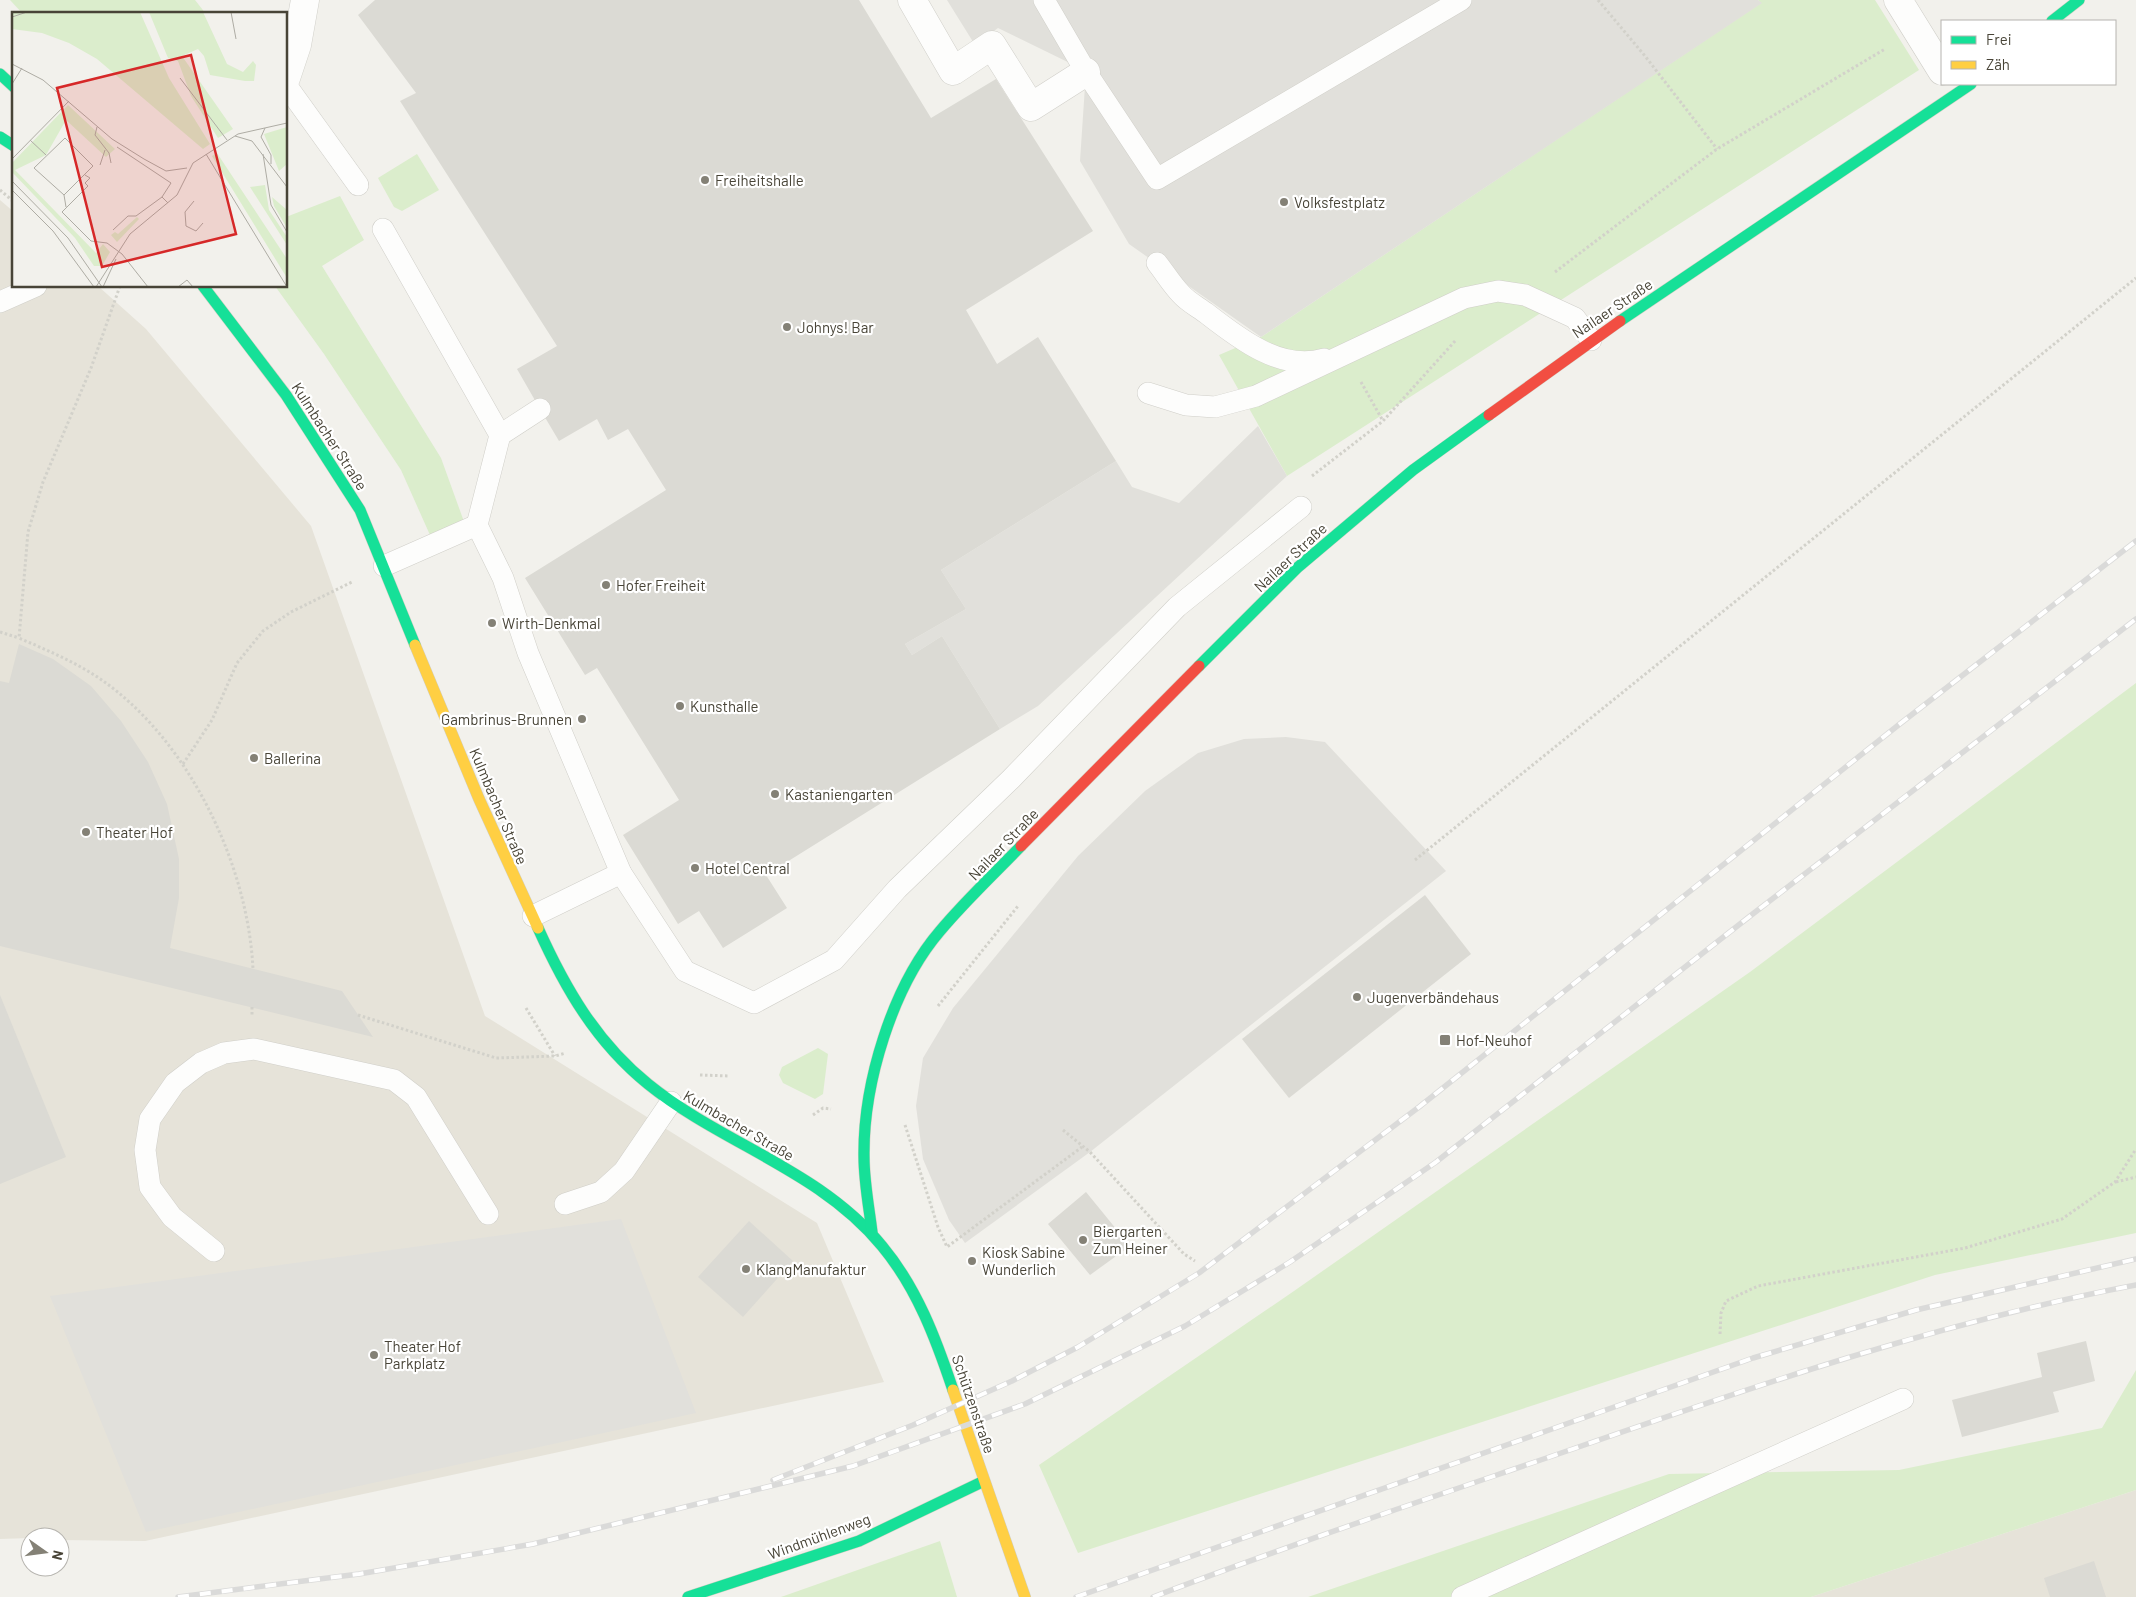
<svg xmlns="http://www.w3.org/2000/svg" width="2136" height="1597" viewBox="0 0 2136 1597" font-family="Barlow,sans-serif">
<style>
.residential{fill:#e6e3d9}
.green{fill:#dbedcc}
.parking{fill:#e1e0db}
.building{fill:#dbdad4}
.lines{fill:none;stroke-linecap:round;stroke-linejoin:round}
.lane-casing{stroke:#d0cfc9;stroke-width:22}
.street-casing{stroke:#d0cfc9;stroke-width:29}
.fast-casing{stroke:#d1cfc3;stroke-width:12}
.slow-casing{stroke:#d1cfc3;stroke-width:12}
.jam-casing{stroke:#d1cfc3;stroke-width:12}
.path{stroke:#d2d1ca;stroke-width:3;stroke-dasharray:2.5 2.5;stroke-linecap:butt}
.lane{stroke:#fdfdfc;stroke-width:21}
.street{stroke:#fdfdfc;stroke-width:28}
.fast{stroke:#16e098;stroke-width:11}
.slow{stroke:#ffcf43;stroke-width:11}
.jam{stroke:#f24e42;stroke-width:11}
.rail-casing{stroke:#dadad9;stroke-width:5.5}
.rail{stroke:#fff;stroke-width:4;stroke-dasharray:11;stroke-linecap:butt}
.poi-dot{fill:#848176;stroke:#fff;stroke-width:2}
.labels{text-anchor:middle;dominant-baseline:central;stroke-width:4.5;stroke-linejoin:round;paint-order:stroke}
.poi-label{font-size:15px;fill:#484437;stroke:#fff;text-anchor:start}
.street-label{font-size:15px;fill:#484437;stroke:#fff}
.inset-road{fill:none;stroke:#aeaca4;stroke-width:1}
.view{fill:#d62828;fill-opacity:0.15;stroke:#d62828;stroke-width:2.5}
.inset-edge{fill:none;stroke:#484437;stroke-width:2.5}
</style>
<rect width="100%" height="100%" fill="#f2f1ec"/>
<!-- residential -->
<g class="residential">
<path d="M0 200 14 212V286H98L146 329 311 526 485 1016 817 1223 884 1382 145 1541 60 1540V1537L0 1539Z"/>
<path d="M2136 1490V1597H1811Z"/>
</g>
<!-- green -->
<g class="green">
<path d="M10 0H195L206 14H23Z"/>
<path d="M1758 0H1875L1919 70 1287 476 1219 355 1261 337 1761 3Z"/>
<path d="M417 154 439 190 402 211 394 207 378 178Z"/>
<path d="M340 196 364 240 322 266 441 458 467 530 434 544 401 470 324 354 275 286H286V217Z"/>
<path d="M2136 683V1233L1935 1275 1078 1553 1039 1465 1294 1291 1750 972Z"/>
<path d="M818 1048 828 1054 823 1094 815 1099 783 1083 779 1075 782 1067Z"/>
<path d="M2136 1370V1490L1811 1597H1308L1669 1474 1899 1470 2102 1428Z"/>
<path d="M940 1541 957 1597H781Z"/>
</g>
<!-- parking -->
<g class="parking">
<path d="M947 0H1758L1762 3 1261 337 1129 244 1080 161 1086 71 998 28 975 45Z"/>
<path d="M1258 426 1287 476 1038 706 1000 729 942 636 912 655 905 644 966 609 941 570 1116 461 1132 487 1179 503Z"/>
<path d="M1286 737 1325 742 1446 871 1090 1152 965 1243 949 1220 923 1159 916 1106 923 1058 953 1008 1078 856 1145 791 1198 753 1244 739Z"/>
<path d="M621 1219 696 1413 146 1532 50 1296Z"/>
</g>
<!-- building -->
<g class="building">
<path d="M375 0H859L931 118 996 79 1093 231 966 310 997 364 1038 337 1116 461 941 570 966 609 905 644 912 655 942 636 1000 729 766 875 787 908 723 948 699 911 678 924 623 835 679 800 597 668 585 675 525 578 666 490 628 429 608 440 597 419 559 441 540 409 517 369 557 346 400 101 416 93 358 15Z"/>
<path d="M19 644 53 659 91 686 121 721 148 762 167 804 179 859V898L170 948 342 991 373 1037 0 946V681L9 683Z"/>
<path d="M1425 895 1471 954 1289 1098 1242 1039Z"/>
<path d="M0 995 66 1157 0 1184Z"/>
<path d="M1086 1192 1130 1246 1090 1275 1048 1224Z"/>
<path d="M749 1221 793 1261 743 1317 698 1277Z"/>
<path d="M2086 1341 2095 1381 2053 1392 2059 1412 1962 1437 1952 1400 2042 1377 2037 1353Z"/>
<path d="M2094 1561 2106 1597H2050L2044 1578Z"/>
</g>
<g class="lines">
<defs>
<g id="lane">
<path d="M1044 0 1086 72 1157 179 1461 0"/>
<path d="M286 85 358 185"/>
<path d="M383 229 500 435 477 525 503 578 528 653 621 873 533 916"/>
<path d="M1157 263C1165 273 1172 285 1181 294 1188 302 1198 307 1206 313 1238 338 1281 372 1324 359"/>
<path d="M0 302 36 286"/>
<path d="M1148 393 1186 405 1215 407 1256 396 1464 298 1498 291 1525 295 1575 318 1591 340"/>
<path d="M500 435 540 409"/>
<path d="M384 566 477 525"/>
<path d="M621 873 685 971 754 1003 834 960 897 889 1011 779 1177 607 1301 507"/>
<path d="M565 1204 601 1192 624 1171 671 1102"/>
<path d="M214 1251 172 1217 150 1187 145 1150 150 1119 175 1083 201 1063 224 1053 254 1049 394 1080 416 1097 488 1214"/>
<path d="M1462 1597 1903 1399"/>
</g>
<g id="street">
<path d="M912 0 953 71 992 45 1031 107 1086 72"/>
<path d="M1898 0 1942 71"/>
<path d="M286 78 297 45 305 0"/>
</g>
<g id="fast">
<path d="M2052 21 2079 0"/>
<path d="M0 74 14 87"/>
<path d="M0 137 14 146"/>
<path d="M203 286 286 395 360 510 415 645"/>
<path d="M1620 321 1971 84"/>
<path d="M1199 666 1297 568 1413 470 1489 415"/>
<path d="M538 928C565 988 596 1042 648 1084 722 1144 820 1170 882 1246 917 1288 936 1339 953 1390"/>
<path d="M872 1232C869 1207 864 1182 864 1157 863 1084 892 987 940 931 965 901 994 874 1021 846"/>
<path d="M688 1597 859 1541 984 1481"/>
</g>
<g id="slow">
<path d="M415 645 479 799 538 928"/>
<path d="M953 1390 1025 1597"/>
</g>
<g id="jam">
<path d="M1489 415 1620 321"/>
<path d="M1021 846 1199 666"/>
</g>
</defs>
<!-- lane casing -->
<use href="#lane" class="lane-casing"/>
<!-- street casing -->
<use href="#street" class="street-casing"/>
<!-- fast casing -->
<use href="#fast" class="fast-casing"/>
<!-- slow casing -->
<use href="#slow" class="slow-casing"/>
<!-- jam casing -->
<use href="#jam" class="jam-casing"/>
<!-- path -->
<g class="path">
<path d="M1598 0 1645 56 1717 149"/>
<path d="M0 190 14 202"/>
<path d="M1555 272 1717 149 1885 49"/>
<path d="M120 286 91 368 43 482 28 532 19 638C49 651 80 664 106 683 191 745 248 866 253 969"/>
<path d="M1361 382 1383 421"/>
<path d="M1312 476 1383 421 1456 340"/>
<path d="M0 632 19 638"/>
<path d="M183 764 212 720 237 663 263 631 291 612 352 582"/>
<path d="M1415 860 2136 278"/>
<path d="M938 1006 1018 906"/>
<path d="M252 1007V1016"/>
<path d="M526 1008 555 1056"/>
<path d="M358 1015 496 1058 555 1056 566 1053"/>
<path d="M700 1075 730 1076"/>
<path d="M813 1115 823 1108 831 1109"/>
<path d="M905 1125 938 1227 947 1247 1082 1147"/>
<path d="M1063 1130 1090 1152 1184 1254 1195 1261"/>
<path d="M2116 1182 2136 1177"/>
<path d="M1720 1334 1721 1313 1726 1301 1758 1286 1965 1248 2062 1219 2115 1182 2136 1149"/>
</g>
<!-- lane -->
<use href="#lane" class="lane"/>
<!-- street -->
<use href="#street" class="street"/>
<!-- fast -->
<use href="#fast" class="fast"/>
<!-- slow -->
<use href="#slow" class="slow"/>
<!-- jam -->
<use href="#jam" class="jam"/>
<defs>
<g id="rail">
<path d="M773 1480 913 1425 1012 1381 1078 1347 1199 1273 1419 1107 1901 723 2136 541"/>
<path d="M178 1597 359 1574 533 1544 853 1466 1025 1404 1185 1326 1290 1262 1436 1162 1754 913 2136 619"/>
<path d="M1076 1597 1753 1358 1916 1310 2136 1259"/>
<path d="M1153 1597C1289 1545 1427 1499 1564 1452 1752 1387 1940 1322 2136 1285"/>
</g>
</defs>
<!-- rail casing -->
<use href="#rail" class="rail-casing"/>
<!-- rail -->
<use href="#rail" class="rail"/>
</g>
<!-- markers -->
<g class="poi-dot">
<circle cx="705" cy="180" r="5"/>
<circle cx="1284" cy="202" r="5"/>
<circle cx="787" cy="327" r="5"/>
<circle cx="606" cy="585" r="5"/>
<circle cx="492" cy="623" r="5"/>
<circle cx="680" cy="706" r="5"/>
<circle cx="582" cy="719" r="5"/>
<circle cx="254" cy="758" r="5"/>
<circle cx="775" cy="794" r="5"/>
<circle cx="86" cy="832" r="5"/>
<circle cx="695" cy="868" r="5"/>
<circle cx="1357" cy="997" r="5"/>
<rect x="1439" y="1034" width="12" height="12" rx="2.5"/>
<circle cx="1083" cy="1240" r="5"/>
<circle cx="972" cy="1261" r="5"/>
<circle cx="746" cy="1269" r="5"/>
<circle cx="374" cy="1355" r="5"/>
</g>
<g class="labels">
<!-- poi labels -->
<g class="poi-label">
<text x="715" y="180">Freiheitshalle</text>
<text x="1294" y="202">Volksfestplatz</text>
<text x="797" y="327">Johnys! Bar</text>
<text x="616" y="585">Hofer Freiheit</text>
<text x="502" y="623">Wirth-Denkmal</text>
<text x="690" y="706">Kunsthalle</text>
<text x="572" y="719" text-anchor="end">Gambrinus-Brunnen</text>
<text x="264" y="758">Ballerina</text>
<text x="785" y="794">Kastaniengarten</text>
<text x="96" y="832">Theater Hof</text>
<text x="705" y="868">Hotel Central</text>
<text x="1367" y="997">Jugenverbändehaus</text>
<text x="1456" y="1040">Hof-Neuhof</text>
<text x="1093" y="1231">Biergarten<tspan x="1093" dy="17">Zum Heiner</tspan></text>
<text x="982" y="1252">Kiosk Sabine<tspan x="982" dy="17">Wunderlich</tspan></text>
<text x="756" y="1269">KlangManufaktur</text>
<text x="384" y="1346">Theater Hof<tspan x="384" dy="17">Parkplatz</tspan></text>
</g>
<!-- street labels -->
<g class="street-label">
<text transform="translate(1612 308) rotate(-34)">Nailaer Straße</text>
<text transform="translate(330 436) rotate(57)">Kulmbacher Straße</text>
<text transform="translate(1290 557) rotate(-43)">Nailaer Straße</text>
<text transform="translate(499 806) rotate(67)">Kulmbacher Straße</text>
<text transform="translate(1003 844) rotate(-46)">Nailaer Straße</text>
<text transform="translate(739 1125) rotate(30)">Kulmbacher Straße</text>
<text transform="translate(974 1404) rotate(71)">Schützenstraße</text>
<text transform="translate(819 1536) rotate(-20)">Windmühlenweg</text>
</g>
</g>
<!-- overview -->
<g transform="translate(12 12)">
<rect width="275" height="275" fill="#f2f1ec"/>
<path d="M3 0H128L157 66 198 132 191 137 85 47 57 31 30 21 0 17V1ZM137 0H191L215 52 231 60 241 49 244 53 242 69H233L198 63 192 44 186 37 170 44 221 117 206 126 179 84 166 49 156 46ZM56 93 103 137 94 145 54 108 34 143 3 158 84 241 91 232 98 240 90 254H82L63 226 0 160V151ZM275 115V152L267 159 252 122ZM205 141 275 247V266L200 144ZM253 173 257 198 275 225V233L238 175ZM260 185 275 198V216L262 194ZM125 205 127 207 105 230 99 223 103 220 106 222Z" fill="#dbedcc"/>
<path class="inset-road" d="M219 0 224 27M0 5 15 0M0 52 31 68 100 127 132 147 154 159 175 156M168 66 215 128M0 72 10 56M85 115 83 123 97 141 99 151M253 116 249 125 259 143V152M223 124 240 129 275 175M18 128 34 143M105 135 159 171 150 185M194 142 275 275M251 142 259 193 275 220M0 147 57 89M88 153 93 138M73 163 78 166 73 171 76 174 50 200 79 229 95 231 110 242 136 275M0 169 56 226 90 275M0 178 41 219 82 275M52 183 81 154 53 126 22 156 52 183 54 195M182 189 173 200 174 214 184 219 191 211M101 218 116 204H124L150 185 156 191M84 275 118 222 165 183 181 151 226 122 275 111M91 275 104 247M166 275 175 268 181 275"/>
<path class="view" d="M179 43 224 222 90 255 45 76Z"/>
<rect width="275" height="275" class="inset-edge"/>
</g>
<!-- legend -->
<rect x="1941" y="20" width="175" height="65" fill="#ffffff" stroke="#b6b4af"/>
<rect x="1951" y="36" width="25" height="8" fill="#16e098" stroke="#b6b4af"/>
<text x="1986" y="45" font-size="15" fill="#484437">Frei</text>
<rect x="1951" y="61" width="25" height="8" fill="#ffcf43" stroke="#b6b4af"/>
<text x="1986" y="70" font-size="15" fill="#484437">Zäh</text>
<!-- north arrow -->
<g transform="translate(45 1552) rotate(104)"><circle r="24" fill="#ffffff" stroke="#b6b4af"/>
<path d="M0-4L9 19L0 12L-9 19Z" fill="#848176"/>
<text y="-8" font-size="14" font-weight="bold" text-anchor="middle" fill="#484437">N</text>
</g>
</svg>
